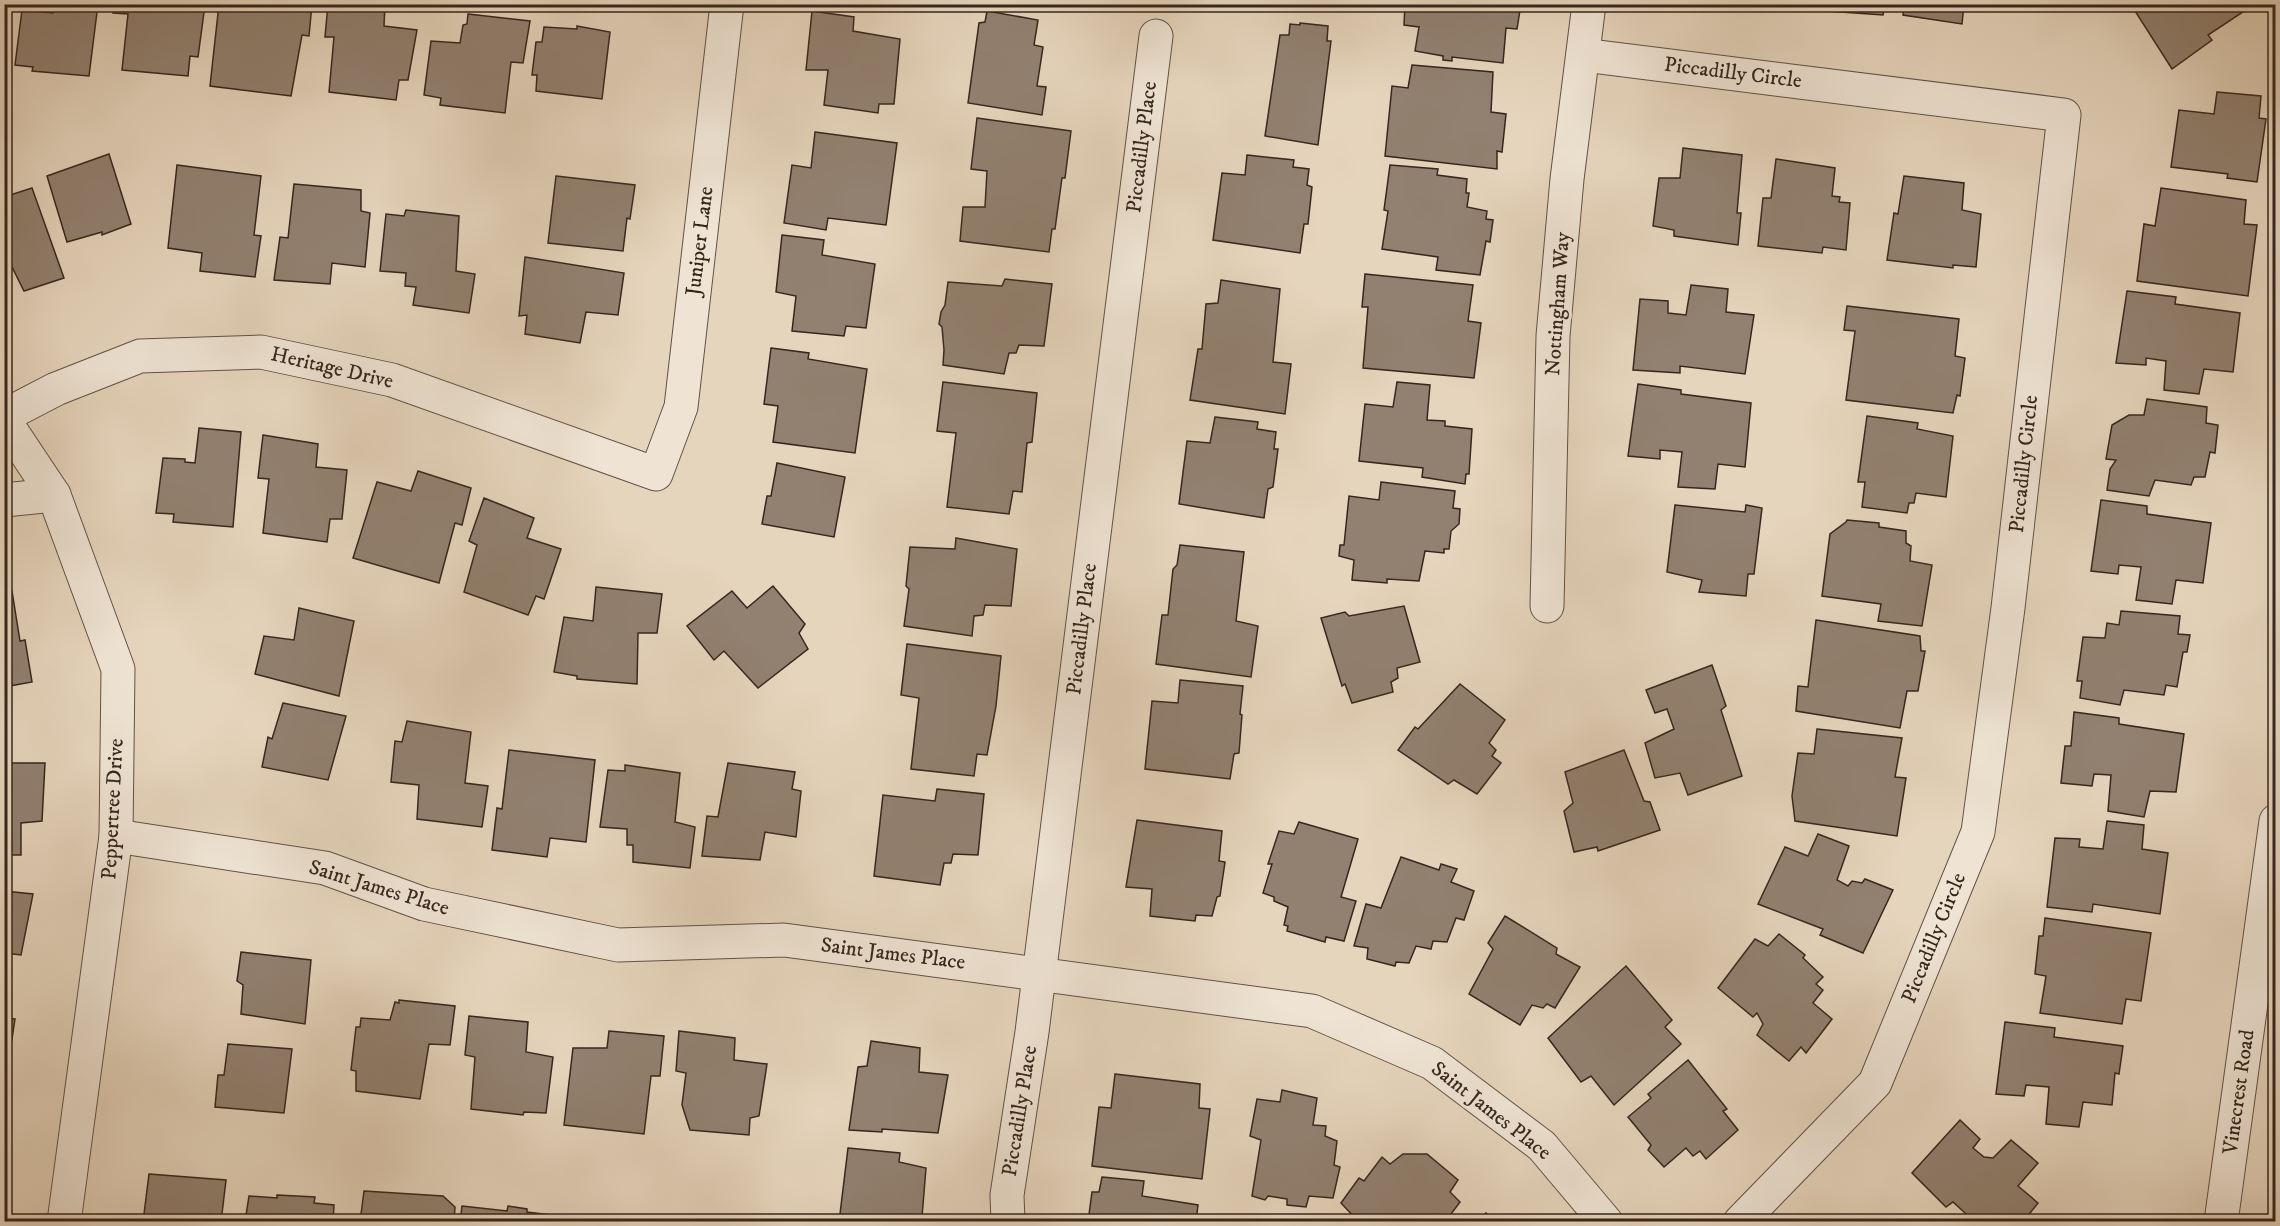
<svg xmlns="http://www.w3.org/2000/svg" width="2280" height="1226" viewBox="0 0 2280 1226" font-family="'IM FELL DW Pica',serif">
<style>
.building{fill:#928171;stroke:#36271e;stroke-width:1.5}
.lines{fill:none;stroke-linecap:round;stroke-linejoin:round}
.street-casing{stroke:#625246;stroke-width:35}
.street{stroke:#efe4d4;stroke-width:33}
.labels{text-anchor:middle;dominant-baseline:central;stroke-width:6;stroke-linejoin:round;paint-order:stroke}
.street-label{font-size:21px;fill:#36271e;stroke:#efe4d4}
</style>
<rect width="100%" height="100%" fill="#e6d5bd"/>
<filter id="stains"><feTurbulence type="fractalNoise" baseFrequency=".00333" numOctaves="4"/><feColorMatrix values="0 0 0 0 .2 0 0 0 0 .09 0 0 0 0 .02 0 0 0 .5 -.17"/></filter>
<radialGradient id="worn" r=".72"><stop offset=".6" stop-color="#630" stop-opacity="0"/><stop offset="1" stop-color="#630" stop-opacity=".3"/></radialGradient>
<!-- building -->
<g class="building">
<path d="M54 4H98L89 76 32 71 33 67 15 65 22 10 53 13Z"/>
<path d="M114 4 205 5 198 57 190 56 188 76 122 70 128 14 113 13Z"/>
<path d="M219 4 255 9V4H312L309 36 302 35 291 96 210 86Z"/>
<path d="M328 4H385L384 26 417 30 408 80H399L396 100 329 92 334 37H325Z"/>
<path d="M1405 4H1521L1517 29 1506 28 1503 63 1452 57V61L1443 60V56L1415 51 1419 27 1404 25Z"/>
<path d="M1827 4H1885L1883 15 1827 11Z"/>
<path d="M1904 4H1964L1962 24 1903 15Z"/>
<path d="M2144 4H2255L2208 35 2212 40 2172 69 2135 11Z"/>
<path d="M812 11 854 17 853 31 900 39 894 104H879L878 113 824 105 828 70H806Z"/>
<path d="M987 11 1038 20 1034 45 1043 47 1037 86 1046 87 1042 115 968 103 979 23 985 22Z"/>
<path d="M468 14 530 21 523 63 511 62 505 113 440 105 441 98 424 95 431 41 460 43 463 25 467 24Z"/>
<path d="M1300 23 1328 26 1327 41H1331L1318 145 1265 136 1280 35H1289L1290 24 1300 25Z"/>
<path d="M577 26 610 32 602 99 536 91 537 75H532L536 42H542L544 27 577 29Z"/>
<path d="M1412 65 1493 72 1491 112 1506 114 1502 152 1497 151V169L1385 156 1392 86 1408 88Z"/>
<path d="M2217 92 2261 96 2259 118 2266 119 2257 182 2227 178 2228 174 2171 167 2179 110 2214 114Z"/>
<path d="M977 118 1071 131 1065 178H1062L1055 229H1052L1049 252 960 241 963 207H985L987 171 971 169Z"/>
<path d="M815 132 897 143 886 225 828 218 826 230 784 223 792 165 811 168Z"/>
<path d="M1683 148 1742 155 1737 213H1741L1738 245 1674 236V230L1653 226 1659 178H1680Z"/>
<path d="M109 154 131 224 102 235V232L67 242 47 176Z"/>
<path d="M1247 155 1294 160 1293 167 1309 169 1307 185 1312 187 1308 224H1304L1300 253 1213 240 1222 173 1245 175Z"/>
<path d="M1776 159 1835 168 1832 196 1840 197 1839 202 1850 203 1846 250 1823 247 1822 253 1758 246 1763 198H1771Z"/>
<path d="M177 165 261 176 254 235 261 236 255 277 200 271 202 253 168 248Z"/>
<path d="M1390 165 1438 169 1437 175 1467 179 1466 193H1469L1467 207 1487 211 1486 219 1493 220 1490 242 1486 241 1480 275 1436 270 1438 257 1382 249 1388 211 1384 210Z"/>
<path d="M556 176 635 185 630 219 627 218 623 251 548 243Z"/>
<path d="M1904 176 1964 183 1962 210 1981 214 1976 267 1953 265V268L1887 260 1894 213 1898 214Z"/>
<path d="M294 184 361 190V211L370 213 365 267 332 263 330 284 274 280 280 237 288 238Z"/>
<path d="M32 188 64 278 24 291 10 263 4 265V197Z"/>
<path d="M2161 188 2246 200 2244 224 2257 225 2248 296 2137 281 2144 224 2155 226Z"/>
<path d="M406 210 459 216 456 271 475 274 469 313 413 305 416 287 405 286 406 273 380 271 386 214 404 216Z"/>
<path d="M782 235 824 240 822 255 875 264 866 328 846 326 844 336 792 331 796 296 776 292Z"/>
<path d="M525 257 624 273 618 315 586 312 580 343 525 334 527 315 519 316Z"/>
<path d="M1365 274 1473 285 1468 321 1481 323 1474 378 1363 368 1368 307H1362Z"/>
<path d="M1005 279 1052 284 1044 346 1019 345 1016 353H1009L1004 374 943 365 944 350 942 327 939 324 941 312 945 305 948 282 1002 286Z"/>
<path d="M1221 280 1280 289 1273 362 1291 364 1285 414 1190 400 1198 349H1202L1206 304 1218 303Z"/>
<path d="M1691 285 1728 289 1726 312 1754 315 1745 374 1680 366V373L1633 370 1640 299 1668 301V313L1686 315Z"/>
<path d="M2127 291 2176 297 2175 304 2240 313 2233 372 2204 369 2199 394 2164 390 2166 361 2146 358V365L2116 363Z"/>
<path d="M1847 306 1959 319 1955 356 1965 358 1960 396 1957 395 1953 413 1846 400 1855 331 1844 330Z"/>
<path d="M771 348 809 353 808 359 867 369 855 453 773 442 778 406 764 404Z"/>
<path d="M943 382 1037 393 1032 442 1027 443 1022 492 1013 491 1009 514 947 507 956 433 937 431Z"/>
<path d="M1397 382 1430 385 1427 420 1445 421V426L1472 429 1469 474H1466L1465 484 1422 477 1423 468 1359 461 1365 404 1393 407Z"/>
<path d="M1638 384 1681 390V394L1751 403 1745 467 1718 464 1715 489 1678 487 1682 452 1660 450V459L1628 456Z"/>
<path d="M2147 399 2207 407 2206 423 2218 425 2215 453 2210 452 2205 477H2194L2191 485 2155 480 2149 496 2107 490 2110 469 2116 460 2106 459 2112 425 2129 415H2144Z"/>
<path d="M1867 416 1918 423 1917 429 1953 436 1946 497 1916 493 1914 503H1909L1907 513 1862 507 1865 482H1858Z"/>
<path d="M1215 417 1258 422 1257 429 1276 432 1274 449H1278L1273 487 1268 489 1264 518 1179 504 1187 441 1210 443Z"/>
<path d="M199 428 241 432 233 527 173 522 174 514 156 513 163 458 185 459V462L195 463Z"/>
<path d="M263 435 318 444 316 467 347 470 342 519H330L327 542 263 533 269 479 258 478Z"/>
<path d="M777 463 845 477 834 537 762 524 767 496H771Z"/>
<path d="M418 471 471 488 462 525 455 523 439 583 353 558 377 482 411 491Z"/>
<path d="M1381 482 1455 491 1453 508 1460 509 1459 524 1451 531 1449 549H1444V553L1425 551 1419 581 1387 579V583L1352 580 1354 560 1339 556 1340 545H1344L1349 496 1379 500Z"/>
<path d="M484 498 534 518 527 538 561 549 544 599 536 596 528 615 464 592 477 545 469 541Z"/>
<path d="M2101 500 2147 506V514L2211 523 2203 583 2176 580 2172 604 2136 600 2141 567 2119 565 2118 574 2091 571Z"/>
<path d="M1675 505 1745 512 1746 505 1762 508 1754 574H1748L1746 596 1699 592 1702 580 1667 572Z"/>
<path d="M1847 520 1879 523V527L1906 531V543L1911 546 1910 561 1932 565 1922 626 1878 621 1881 604 1822 596 1830 534 1846 522Z"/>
<path d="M956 538 1017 549 1011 606 985 605 983 615 974 616 972 636 904 626 909 589 906 586 910 547 955 549Z"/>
<path d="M1180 545 1244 552 1236 621 1258 626 1251 677 1156 664 1162 615H1168L1173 569 1177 565Z"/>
<path d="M773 586 805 624 799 633 808 649 758 688 724 651 714 660 687 626 732 591 747 608Z"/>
<path d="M596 587 662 594 657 633H638L637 684 577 679V676L554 672 564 617 593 621Z"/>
<path d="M12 591 20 641 25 640 32 682 4 687V594Z"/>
<path d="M1404 606 1420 662 1397 668 1398 678 1391 682 1393 692 1352 703 1345 684 1342 686 1321 618 1345 612 1349 616Z"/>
<path d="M299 608 354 621 339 696 255 674 264 636 294 640Z"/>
<path d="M2121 611 2180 616 2178 634 2190 635 2187 652H2183L2177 687 2166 685 2164 695 2124 690 2120 705 2080 698 2082 681H2077L2083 637 2105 638 2107 623 2119 625Z"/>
<path d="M1816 620 1920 636 1921 651H1925L1918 691H1907L1900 728 1796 711 1798 686 1808 687Z"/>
<path d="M907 644 1001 656 996 706 987 755 977 754 974 776 911 769 919 698 901 695Z"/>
<path d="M1712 665 1726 706 1721 710 1742 776 1688 795 1680 773 1655 778 1645 743 1674 729 1667 709 1655 713 1646 690Z"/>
<path d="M1180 680 1243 686 1240 714 1242 715 1239 753 1234 754 1230 779 1145 769 1152 701 1178 703Z"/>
<path d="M1460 684 1505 720 1489 743 1496 750 1492 756 1501 763 1477 794 1454 780 1448 784 1398 750 1415 727 1418 729Z"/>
<path d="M283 703 346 716 328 780 262 767 268 737 272 739Z"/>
<path d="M2074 712 2119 718V724L2184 734 2176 792 2150 791 2144 817 2108 811 2111 775 2094 774 2092 786 2061 783 2065 746H2071Z"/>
<path d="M407 721 471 732 465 783 488 786 482 827 417 819 419 785 391 782 395 741 402 742Z"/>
<path d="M1817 729 1902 738 1895 777 1906 778 1897 836 1795 821 1792 796 1798 753 1814 754Z"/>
<path d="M509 750 595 760 586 842 550 838 547 857 492 850 497 808 502 809Z"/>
<path d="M1624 750 1644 801 1650 802 1660 830 1598 851 1597 847 1574 852 1564 811 1573 803 1565 772Z"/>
<path d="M4 763H45L42 821 21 823V855H4Z"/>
<path d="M728 763 795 772 792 789 801 791 796 837 765 832 760 860 702 856 707 816 718 817Z"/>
<path d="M625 765 680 773 675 822 695 827 690 868 633 862V845H627V829L600 827 608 770 625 771Z"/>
<path d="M937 789 984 794 978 855 953 854 951 863H944L940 885 874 876 883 795 935 801Z"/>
<path d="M1137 820 1222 831 1219 861 1225 862 1220 896 1217 897 1212 916 1196 915 1195 921 1150 916 1152 889 1126 887Z"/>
<path d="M2107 821 2144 825 2142 849 2168 853 2160 914 2093 904 2092 912 2047 907 2055 838 2080 839 2079 847 2103 849Z"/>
<path d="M1299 822 1358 839 1341 897 1356 901 1344 941 1326 937 1325 942 1287 931 1288 926 1284 925 1288 907 1274 901V897L1263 893 1272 864H1268L1279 831 1294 834Z"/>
<path d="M1818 834 1849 846 1837 880 1848 886 1852 881 1862 883 1865 879 1893 890 1863 953 1820 935 1823 929 1758 904 1785 847 1808 856Z"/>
<path d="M1401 857 1439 870 1441 864 1457 869 1451 882 1474 891 1464 920 1456 918 1447 942 1433 941 1431 949 1416 946 1409 963 1396 962 1395 966 1367 959 1368 948 1354 946 1366 904 1381 908Z"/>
<path d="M4 891 33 894 21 955 4 953Z"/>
<path d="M1505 916 1557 948 1556 954 1580 967 1555 1008 1547 1004 1543 1008 1532 1005 1520 1025 1469 994 1493 949 1488 943Z"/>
<path d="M2045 918 2151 933 2141 1001 2126 999 2122 1024 2040 1013 2046 976 2035 974 2039 936H2043Z"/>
<path d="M1779 934 1805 955 1803 958 1823 977 1816 984 1823 990 1813 1003 1832 1019 1806 1053 1801 1047 1789 1061 1757 1035 1763 1024 1757 1013 1753 1017 1718 988 1755 939 1768 946Z"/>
<path d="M241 952 311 960 305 1024 241 1014 243 985 237 981Z"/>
<path d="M1626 966 1672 1020 1665 1027 1681 1044 1614 1105 1591 1076 1581 1082 1548 1038Z"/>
<path d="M399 1000 455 1006 450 1045 429 1044 420 1099 356 1091V1071L351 1070 356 1027H360L361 1018 390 1020 395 1002 399 1003Z"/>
<path d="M469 1016 528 1022 526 1052 553 1057 546 1113 524 1112 523 1115 471 1109 475 1057 465 1055Z"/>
<path d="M4 1018 15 1019 7 1072H4Z"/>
<path d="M2005 1022 2055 1028 2054 1037 2123 1046 2119 1074 2115 1073 2112 1105 2083 1102 2079 1127 2046 1124 2049 1087 2026 1085 2024 1096 1996 1094Z"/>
<path d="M609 1031 664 1036 660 1076H651L644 1134 564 1125 573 1048H607Z"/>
<path d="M679 1031 735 1038 734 1060 767 1064 759 1116 750 1118 749 1135 690 1130 682 1105 686 1073 676 1071Z"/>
<path d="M871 1041 920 1048 919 1072 948 1075 938 1133 882 1129V1132L849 1130 858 1067 867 1066Z"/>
<path d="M228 1044 292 1049 284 1113 215 1107 218 1075H224Z"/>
<path d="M1688 1060 1727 1109 1723 1111 1738 1130 1706 1159 1700 1151 1693 1156 1686 1148 1664 1167 1648 1150 1651 1145 1628 1117 1651 1098 1648 1094Z"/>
<path d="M1115 1074 1200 1084 1199 1108 1210 1109 1202 1179 1092 1166 1099 1107 1111 1108Z"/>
<path d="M1282 1090 1317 1098 1313 1125 1326 1126 1325 1136 1337 1141 1334 1165 1340 1167 1333 1198 1309 1196 1306 1207 1287 1205V1199L1268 1196 1265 1200 1252 1196 1261 1140 1250 1136 1257 1099 1280 1102Z"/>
<path d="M1960 1120 1980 1139 1973 1148 1984 1157 1993 1158 2011 1140 2038 1163 2018 1186 2038 1203 2023 1222H1975L1953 1202 1946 1207 1912 1173Z"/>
<path d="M848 1148 900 1153 899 1162 926 1168 922 1217H900V1222H845V1215L840 1214Z"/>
<path d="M1403 1154H1427L1458 1180 1450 1192 1460 1202 1445 1222H1354L1356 1219 1341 1203 1359 1178 1364 1181 1382 1157 1390 1164Z"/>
<path d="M149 1174 226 1180 221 1222H143Z"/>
<path d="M1102 1177 1144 1181 1142 1196 1198 1205 1196 1222H1088L1092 1192H1099Z"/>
<path d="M364 1191 443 1196 455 1207 454 1222H360Z"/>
<path d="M277 1195 315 1197 314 1203 334 1205 333 1222H245L249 1196 277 1198Z"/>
<path d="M462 1206 507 1211 508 1206 527 1209V1212L567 1217V1222H460Z"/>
<path d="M1486 1213 1497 1222H1476L1478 1220Z"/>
</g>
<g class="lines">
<defs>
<g id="street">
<path d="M1583 55 2064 115 2008 608 1978 832 1875 1083 1740 1222"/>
<path d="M4 416 56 389 140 356 261 352 392 380 656 474 681 407 727 4"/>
<path d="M4 420 54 495 118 669 116 836 64 1222"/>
<path d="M4 500 54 495"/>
<path d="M1547 606 1553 336 1567 179 1589 4"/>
<path d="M116 836 325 868 424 904 618 945 784 940 1312 1011 1432 1063 1542 1146 1606 1222"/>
<path d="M1008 1222 1007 1195 1032 1032 1156 36"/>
<path d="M2221 1222 2276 821"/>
</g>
</defs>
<!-- street casing -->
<use href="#street" class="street-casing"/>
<!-- street -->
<use href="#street" class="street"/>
</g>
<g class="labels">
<!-- street labels -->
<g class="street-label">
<text transform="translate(1733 73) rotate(7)">Piccadilly Circle</text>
<text transform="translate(1142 147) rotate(-83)">Piccadilly Place</text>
<text transform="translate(700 241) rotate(-83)">Juniper Lane</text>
<text transform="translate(1558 304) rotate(-86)">Nottingham Way</text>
<text transform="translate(332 368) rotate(13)">Heritage Drive</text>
<text transform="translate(2024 464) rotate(-84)">Piccadilly Circle</text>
<text transform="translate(1082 629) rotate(-83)">Piccadilly Place</text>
<text transform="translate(113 809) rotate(-87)">Peppertree Drive</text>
<text transform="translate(379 888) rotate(17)">Saint James Place</text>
<text transform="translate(1934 938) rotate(-68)">Piccadilly Circle</text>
<text transform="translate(893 954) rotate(7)">Saint James Place</text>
<text transform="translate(2239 1092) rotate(-82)">Vinecrest Road</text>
<text transform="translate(1020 1111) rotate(-81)">Piccadilly Place</text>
<text transform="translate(1491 1111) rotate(38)">Saint James Place</text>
</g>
</g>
<!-- margin -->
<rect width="2280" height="1226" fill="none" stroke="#e6d5bd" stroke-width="24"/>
<rect x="6" y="6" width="2268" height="1214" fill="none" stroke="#36271e" stroke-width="3"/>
<rect x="12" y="12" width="2256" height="1202" fill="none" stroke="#36271e" stroke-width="1.5"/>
<rect width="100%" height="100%" filter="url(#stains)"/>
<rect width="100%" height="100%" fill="url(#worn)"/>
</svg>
